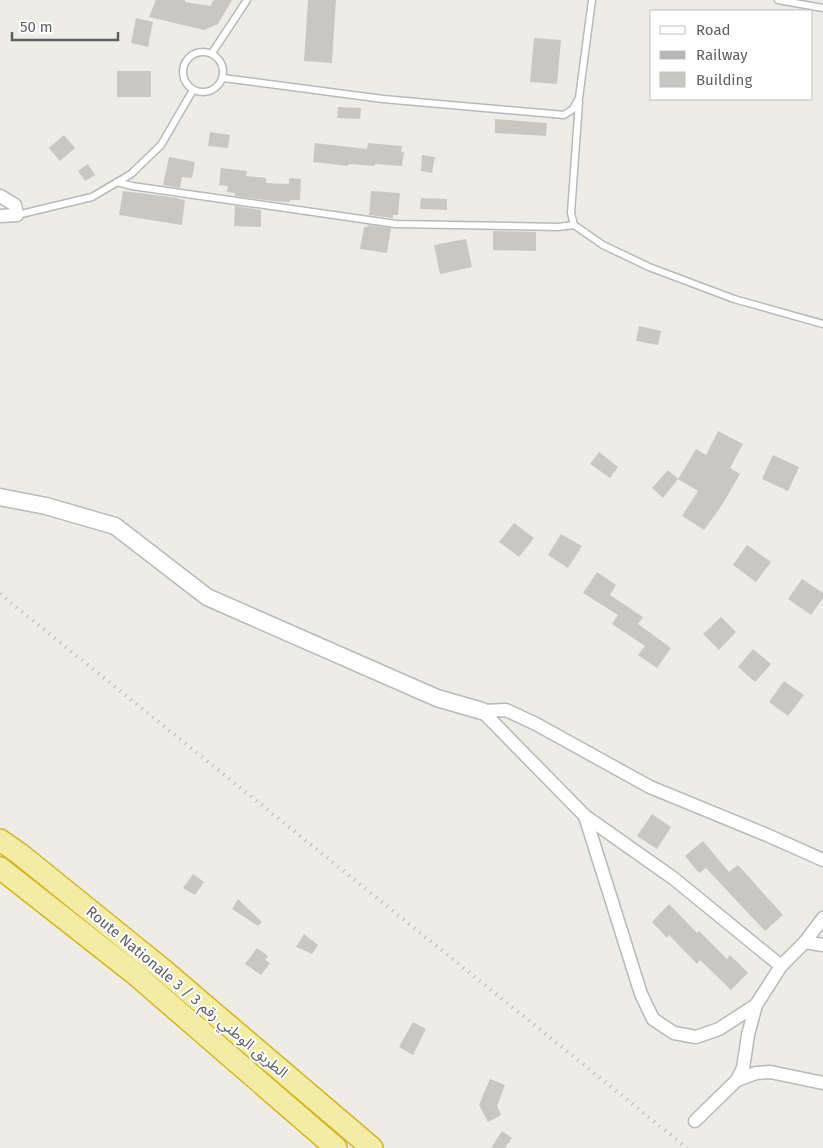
<svg xmlns="http://www.w3.org/2000/svg" width="823" height="1148" viewBox="0 0 823 1148" font-family="'Fira Sans','Noto Sans Arabic',sans-serif">
<style>
.building{fill:#c9c7c2}
.lines{fill:none;stroke-linecap:round;stroke-linejoin:round}
.service-casing{stroke:#b7b9bd;stroke-width:9}
.minor-casing{stroke:#b7b9bd;stroke-width:15}
.tertiary-casing{stroke:#b7b9bd;stroke-width:19}
.trunk-casing{stroke:#d6b51c;stroke-width:24}
.service{stroke:#fff;stroke-width:6}
.minor{stroke:#fff;stroke-width:12}
.tertiary{stroke:#fff;stroke-width:16}
.trunk{stroke:#f2eca6;stroke-width:21}
.rail{stroke:#b5b6b6;stroke-width:4;stroke-dasharray:1 6;stroke-linecap:butt}
.labels{text-anchor:middle;dominant-baseline:central;stroke-width:4;stroke-linejoin:round;paint-order:stroke}
.street-label{font-size:15px;fill:#5d5f64;stroke:#fff}
</style>
<rect width="100%" height="100%" fill="#edede5"/>
<!-- building -->
<g class="building">
<path d="M156 0H185V2L210 6 214 0H232L218 24 204 30 149 17Z"/>
<path d="M308 0H336L332 63 304 61Z"/>
<path d="M136 18 153 22 148 47 131 43Z"/>
<path d="M534 38 561 40 557 84 530 82Z"/>
<rect x="117" y="71" width="34" height="26"/>
<path d="M338 107 361 108 360 119 337 118Z"/>
<path d="M495 119 547 123 546 136 495 133Z"/>
<path d="M210 132 230 135 228 148 208 146Z"/>
<path d="M64 135 75 148 60 161 49 148Z"/>
<path d="M315 143 367 149 368 143 402 146 401 152H404L402 166 375 164 374 166 349 164 348 166 313 162Z"/>
<path d="M422 155 435 157 432 173 421 171Z"/>
<path d="M169 157 195 162 192 178 182 177 180 188 163 185Z"/>
<path d="M88 164 95 175 85 181 78 171Z"/>
<path d="M221 168 247 171 246 176 266 178V183L289 184V178L301 179 300 200H290V202L273 201 235 196V193L227 192 228 186 219 185Z"/>
<path d="M123 191 178 198V199L185 200 182 225 119 215Z"/>
<path d="M371 191 400 193 398 215H393V218L369 215Z"/>
<path d="M421 198 447 199V210L420 209Z"/>
<path d="M235 206 261 210V227L234 226Z"/>
<path d="M368 225 391 228 387 253 360 249 364 227H367Z"/>
<path d="M493 231 536 232V251L493 250Z"/>
<path d="M466 239 472 267 440 274 434 245Z"/>
<path d="M639 326 661 331 658 345 636 341Z"/>
<path d="M718 431 743 444 730 468 740 474 722 505 704 530 682 516 698 491 678 479 696 449 706 455Z"/>
<path d="M599 452 618 467 610 478 590 464Z"/>
<path d="M773 455 799 467 788 491 762 479Z"/>
<path d="M668 470 678 479 663 498 652 488Z"/>
<path d="M514 523 534 538 519 557 499 542Z"/>
<path d="M561 534 582 546 568 568 548 555Z"/>
<path d="M747 545 771 562 756 582 733 565Z"/>
<path d="M597 572 616 585 610 595 643 617 638 624 671 648 657 668 638 655 645 646 612 624 618 615 583 593Z"/>
<path d="M802 579 823 593V598L811 615 788 599Z"/>
<path d="M721 617 736 632 719 650 703 634Z"/>
<path d="M753 649 771 664 755 682 738 667Z"/>
<path d="M784 681 804 695 788 716 769 702Z"/>
<path d="M652 814 671 827 657 849 637 836Z"/>
<path d="M703 841 729 872 738 865 783 915 765 931 706 868 699 873 685 856Z"/>
<path d="M193 874 204 882 195 895 183 888Z"/>
<path d="M238 899 262 922 258 926 232 909Z"/>
<path d="M669 904 697 933 699 931 727 959 730 955 748 973 731 990 700 960 697 964 669 935 667 938 652 922Z"/>
<path d="M304 934 318 945 312 954 296 947Z"/>
<path d="M257 948 268 956 265 960 270 963 261 975 245 964Z"/>
<path d="M413 1022 426 1029 413 1055 399 1047Z"/>
<path d="M490 1079 505 1085 497 1106 501 1115 488 1122 479 1105Z"/>
<path d="M502 1131 512 1138 505 1148H491Z"/>
</g>
<g class="lines">
<defs>
<g id="service">
<path d="M778 0 823 8"/>
<circle cx="203" cy="72" r="20"/>
<path d="M212 53 247 0"/>
<path d="M223 78 383 99 564 115 573 109 579 98 592 0"/>
<path d="M579 102 571 213 574 225 603 245 649 267 734 299 823 324"/>
<path d="M117 182 132 186 396 224 558 227 574 225"/>
<path d="M17 215 92 197 131 174 161 145 193 90"/>
</g>
<g id="minor">
<path d="M0 196 15 205 17 215 0 216"/>
<path d="M482 711 585 816 673 878 781 966"/>
<path d="M482 711 506 710 536 724 650 787 767 835 823 860"/>
<path d="M585 816 641 994 653 1019 674 1033 696 1037 719 1029 756 1005"/>
<path d="M805 942 823 945"/>
<path d="M737 1080 756 1073 770 1072 823 1083"/>
<path d="M695 1121 737 1080 743 1068 748 1035 756 1005 781 966 805 942 823 918"/>
</g>
<path id="tertiary" d="M0 497 46 506 115 526 207 597 437 698 482 711"/>
<g id="trunk">
<path d="M0 840 20 854 161 968 372 1148"/>
<path d="M0 868 135 974 336 1148"/>
</g>
</defs>
<!-- service casing -->
<use href="#service" class="service-casing"/>
<!-- minor casing -->
<use href="#minor" class="minor-casing"/>
<!-- tertiary casing -->
<use href="#tertiary" class="tertiary-casing"/>
<!-- trunk casing -->
<use href="#trunk" class="trunk-casing"/>
<!-- service -->
<use href="#service" class="service"/>
<!-- minor -->
<use href="#minor" class="minor"/>
<!-- tertiary -->
<use href="#tertiary" class="tertiary"/>
<!-- trunk -->
<use href="#trunk" class="trunk"/>
<!-- rail -->
<path class="rail" d="M0 594 687 1148"/>
</g>
<g class="labels">
<!-- street labels -->
<g class="street-label">
<text transform="translate(187 992) rotate(40)">Route Nationale 3 / الطريق الوطني رقم 3</text>
</g>
</g>
<!-- legend -->
<rect x="650" y="10" width="162" height="90" fill="#ffffff" stroke="#bebfc1"/>
<rect x="660" y="26" width="25" height="8" fill="#ffffff" stroke="#bebfc1"/>
<text x="696" y="35" font-size="15" fill="#5d5f64">Road</text>
<rect x="660" y="51" width="25" height="8" fill="#b5b6b6" stroke="#bebfc1"/>
<text x="696" y="60" font-size="15" fill="#5d5f64">Railway</text>
<rect x="660" y="72" width="25" height="15" fill="#c9c7c2" stroke="#bebfc1"/>
<text x="696" y="85" font-size="15" fill="#5d5f64">Building</text>
<!-- scale -->
<path d="M12 32v8h106v-8" fill="none" stroke="#5d5f64" stroke-width="2.5"/>
<text x="20" y="32" font-size="15" fill="#5d5f64" stroke="#ffffff" stroke-width="4" paint-order="stroke">50 m</text>
</svg>
